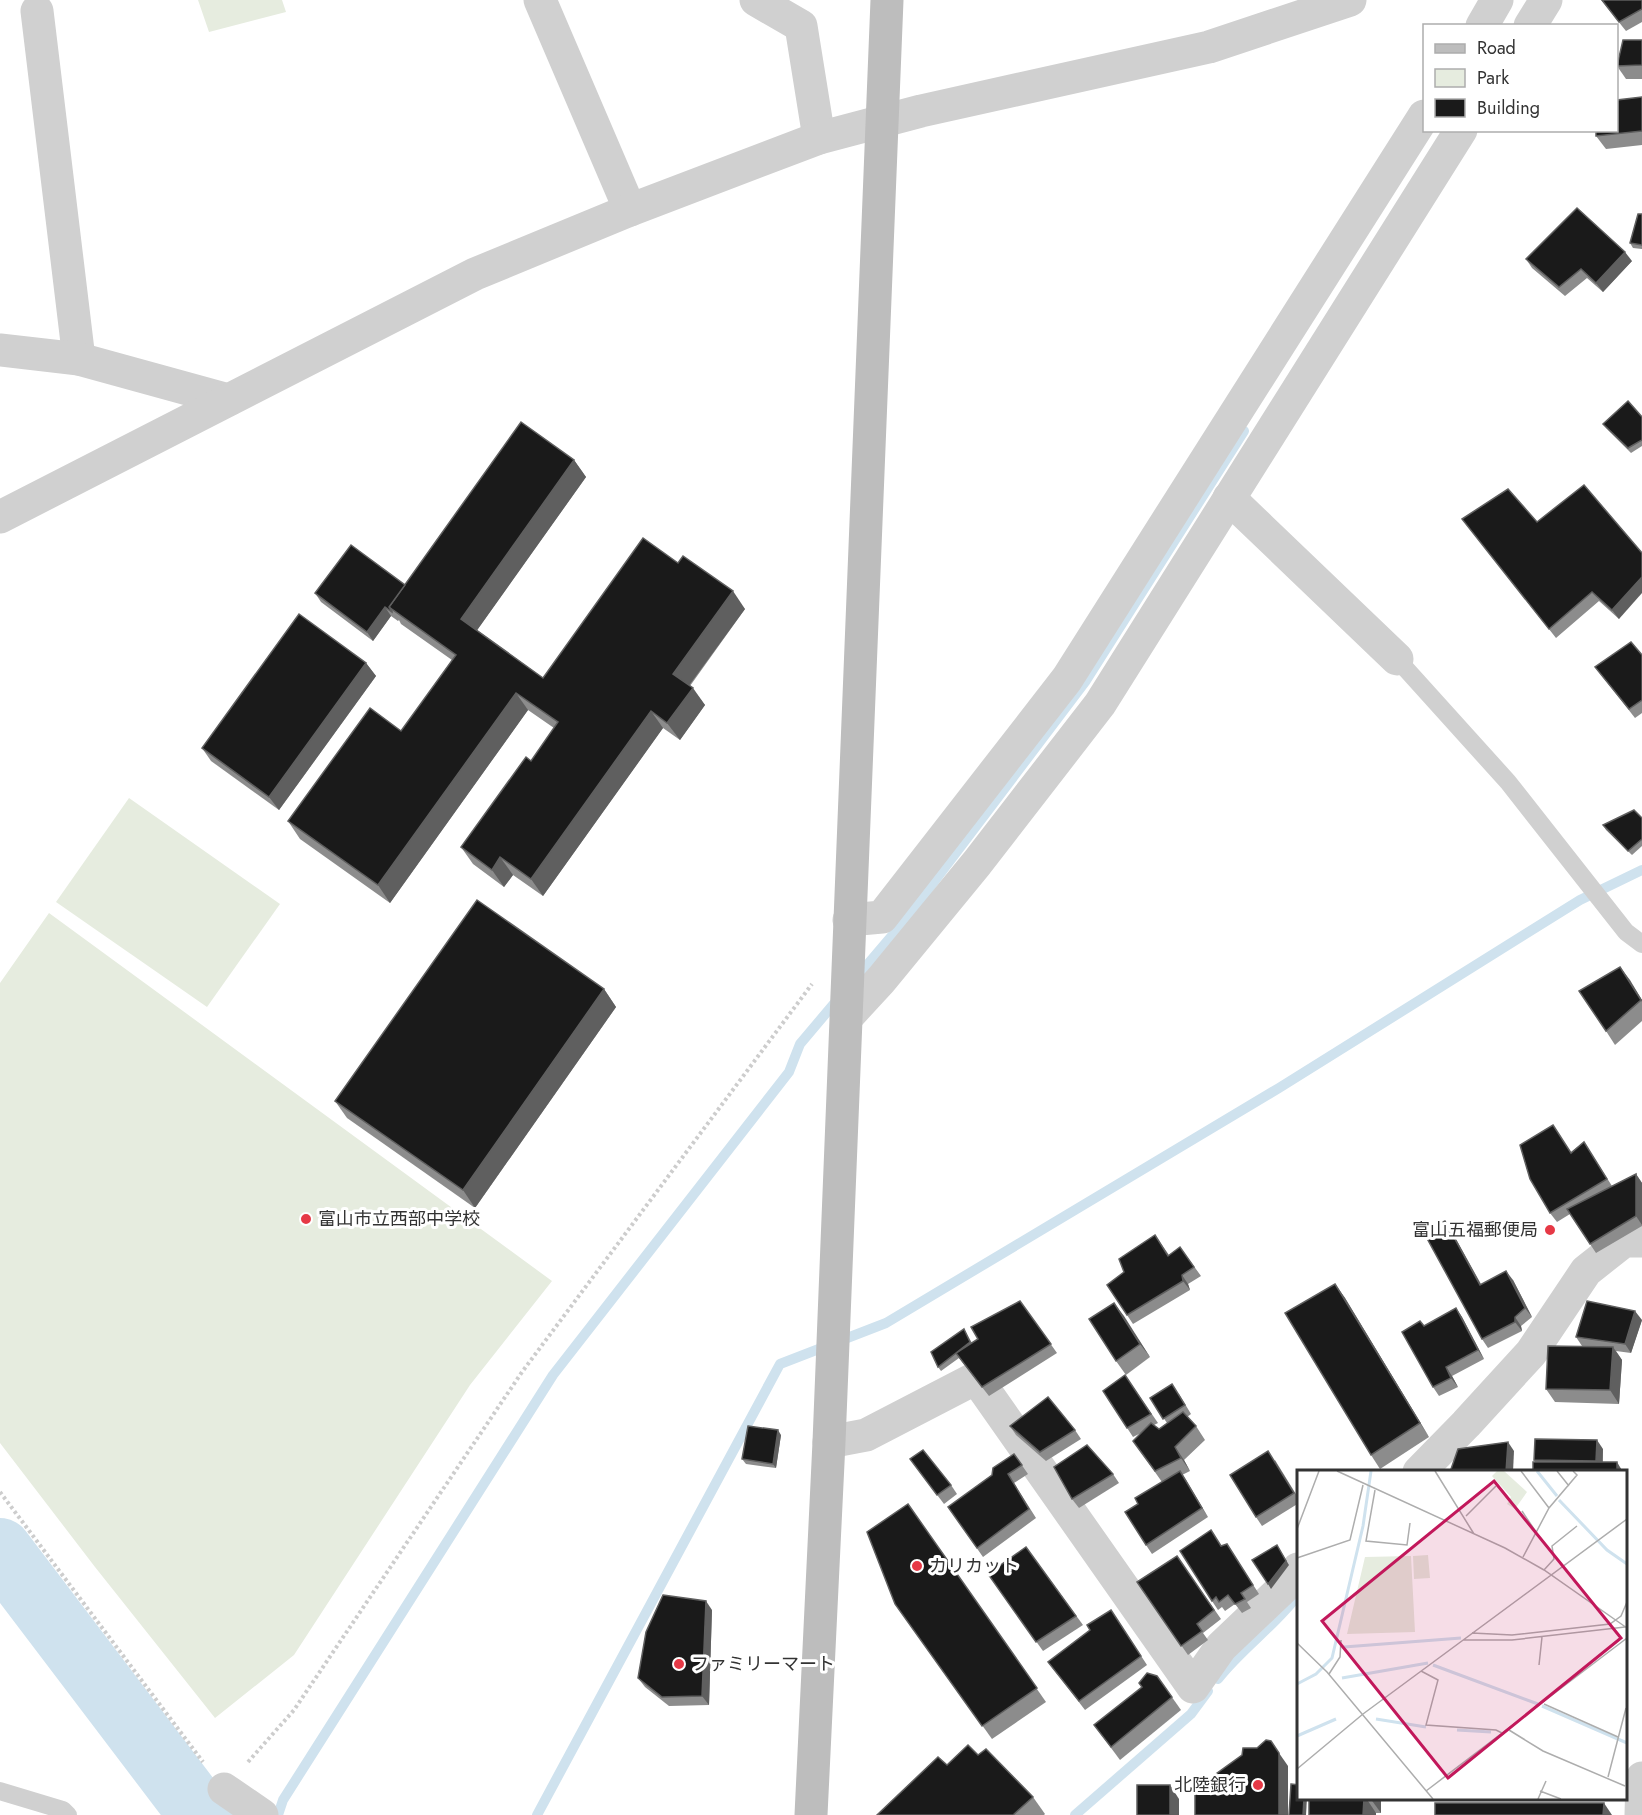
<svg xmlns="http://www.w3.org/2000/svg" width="1642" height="1815" viewBox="0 0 1642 1815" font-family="Jost,'Noto Sans JP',sans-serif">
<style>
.green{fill:#e6ecdf}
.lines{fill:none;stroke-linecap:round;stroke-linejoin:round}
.stream{stroke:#cfe2ee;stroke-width:10}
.river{stroke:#cfe2ee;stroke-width:64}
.path{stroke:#cdcdcd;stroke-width:4;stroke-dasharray:3 3;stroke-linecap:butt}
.lane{stroke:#d0d0d0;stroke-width:18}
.street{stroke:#d0d0d0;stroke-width:33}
.secondary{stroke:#bdbdbd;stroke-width:33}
.wall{fill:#8c8c8c}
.shaded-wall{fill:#5f5f5f}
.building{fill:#1a1a1a;stroke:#5f5f5f;stroke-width:1.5}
.poi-dot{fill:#e63946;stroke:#fff;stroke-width:2}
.labels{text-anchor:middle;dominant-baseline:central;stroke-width:6;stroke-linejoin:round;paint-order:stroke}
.poi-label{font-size:18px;fill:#333;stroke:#fff;text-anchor:start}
.inset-river{fill:none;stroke:#cfe2ee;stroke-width:3}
.inset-road{fill:none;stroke:#adadad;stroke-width:1.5}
.view{fill:#c2185b;fill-opacity:0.15;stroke:#c2185b;stroke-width:3}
.inset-edge{fill:none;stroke:#333;stroke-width:3}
</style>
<rect width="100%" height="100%" fill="#fff"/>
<!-- green -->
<g class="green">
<path d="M198 0H282L286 12 209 32Z"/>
<path d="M129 798 280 904 207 1007 56 902Z"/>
<path d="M49 913 552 1281 470 1385 294 1655 215 1718 95 1567 0 1443V983Z"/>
</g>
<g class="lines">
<!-- stream -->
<g class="stream">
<path d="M856 978 902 924 1085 682 1244 431"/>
<path d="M1218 1679C1242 1648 1275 1626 1298 1595"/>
<path d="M278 1815 283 1800 553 1375 789 1072 800 1044 838 999"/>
<path d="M537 1815 780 1364 886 1323 1279 1088 1580 900 1642 870"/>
<path d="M1075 1815 1191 1714 1208 1691"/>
</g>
<!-- river -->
<path class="river" d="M0 1550 201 1815"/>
<!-- path -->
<g class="path">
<path d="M0 1492 203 1762"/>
<path d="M248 1762 294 1710 522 1372 812 984"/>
</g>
<!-- lane -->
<g class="lane">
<path d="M1397 659 1508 782 1626 932 1642 944"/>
<path d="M0 1791 63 1810 68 1815"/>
</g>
<!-- street -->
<g class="street">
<path d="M540 0 630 210"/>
<path d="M756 0 801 26 819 138"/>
<path d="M37 11 79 359"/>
<path d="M1482 26 1497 0"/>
<path d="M1530 26 1546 0"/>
<path d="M0 350 79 359 228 400"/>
<path d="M1229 498 1397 659"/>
<path d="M0 517 475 274 630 210 819 138 921 111 1209 47 1350 0"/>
<path d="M849 920 882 917 1067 679 1424 116"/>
<path d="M847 1017 881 980 977 863 1100 704 1461 130"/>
<path d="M829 1442 866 1435 976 1378 1193 1687 1221 1647 1283 1588 1298 1569"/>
<path d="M1419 1472 1466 1424 1531 1353 1586 1271 1624 1241H1642"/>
<path d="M224 1789 262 1815"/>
<path d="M1641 1815 1642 1778"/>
</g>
<!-- secondary -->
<path class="secondary" d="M811 1815 829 1442 887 0"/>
</g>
<!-- wall -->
<g class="wall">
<path d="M1601 0H1642V22L1626 31Z"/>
<path d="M1642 40V79H1626L1617 66Z"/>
<path d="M1642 97V145L1606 149 1596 136Z"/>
<path d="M1642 214V249L1633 248 1630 243Z"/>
<path d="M1526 259 1632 261 1603 292 1587 278 1565 296 1532 268Z"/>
<path d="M1642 417V446L1631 453 1606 428 1603 424Z"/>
<path d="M574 460 586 477 477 630 543 678 678 563 745 609 690 686 705 705 680 740 663 728 543 896 513 875 504 887 473 864 461 847 531 761 554 728 528 710 390 903 300 839 288 821 401 731 452 660 401 624 399 620 398 621 391 616 373 641 321 602 315 593 405 585Z"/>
<path d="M1462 519 1537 522 1642 553 1619 619 1599 601 1556 638Z"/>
<path d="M1642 655V713L1635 718 1595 667Z"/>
<path d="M366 663 376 676 279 810 211 761 202 748Z"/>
<path d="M1642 818V846L1632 855 1606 830 1603 825Z"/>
<path d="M1620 967 1642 1000V1021L1615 1045 1606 1031Z"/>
<path d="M604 989 616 1007 475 1208 347 1118 335 1101Z"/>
<path d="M1584 1142 1612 1186 1636 1174 1642 1183V1226L1596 1253 1570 1214 1557 1222 1550 1213 1571 1152Z"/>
<path d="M1445 1221 1451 1230 1481 1284 1513 1280 1532 1317 1521 1326 1522 1331 1488 1348 1482 1339Z"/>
<path d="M1155 1235 1169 1255 1180 1247 1201 1276 1188 1284 1190 1290 1133 1324 1107 1285 1124 1272Z"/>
<path d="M1335 1284 1345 1298 1429 1437 1380 1469 1371 1455Z"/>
<path d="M1020 1301 1057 1353 989 1396 959 1358 941 1371 938 1367 964 1329 972 1343 978 1339Z"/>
<path d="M1114 1303 1150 1357 1126 1375 1116 1361Z"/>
<path d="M1456 1308 1462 1317 1484 1359 1452 1376 1458 1387 1439 1396 1433 1387 1424 1326Z"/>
<path d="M1642 1320 1631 1353 1616 1351 1622 1360 1619 1404 1555 1402 1546 1389 1582 1346 1576 1337Z"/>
<path d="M1125 1375 1158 1423 1154 1425 1159 1429 1167 1423 1150 1398 1179 1394 1191 1414 1187 1417 1196 1426 1205 1440 1184 1460 1190 1471 1182 1475 1208 1517 1152 1554 1146 1545 1138 1504 1162 1482 1133 1441 1143 1432 1133 1437 1103 1391Z"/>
<path d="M1010 1426 1075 1430 1081 1439 1046 1461 1016 1435Z"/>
<path d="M781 1435 776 1468 746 1464 742 1459Z"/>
<path d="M1603 1449V1462H1535L1534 1460Z"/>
<path d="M1014 1454 1028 1474 1014 1483 1036 1518 983 1557 948 1507 992 1475Z"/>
<path d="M910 1459 951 1485 957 1494 944 1504Z"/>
<path d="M1275 1460 1299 1499V1503L1262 1526 1256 1517Z"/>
<path d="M1113 1474 1119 1483 1079 1508 1072 1499Z"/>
<path d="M908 1504 1046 1702 992 1739 895 1604Z"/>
<path d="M1227 1544 1259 1594 1247 1602 1251 1608 1242 1613 1235 1604 1225 1611 1222 1607 1218 1610 1212 1601 1222 1546Z"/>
<path d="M1026 1547 1083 1625 1043 1651 988 1574Z"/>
<path d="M1177 1556 1221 1619 1203 1633 1208 1640 1188 1655 1137 1582Z"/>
<path d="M712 1610 709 1705 669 1706 645 1687 638 1678Z"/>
<path d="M1111 1610 1147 1665 1085 1710 1048 1662 1090 1630Z"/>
<path d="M1157 1676 1181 1710 1120 1760 1094 1725Z"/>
<path d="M978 1755 1033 1797 1045 1814 1044 1815H877L947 1765Z"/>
<path d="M1309 1798H1381V1813H1376Z"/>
</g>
<!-- shaded-wall -->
<g class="shaded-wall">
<path d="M1625 252 1632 261 1603 292 1596 283Z"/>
<path d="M574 460 586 477 473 636 461 619Z"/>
<path d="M1642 577V593L1619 619 1612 610Z"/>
<path d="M733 591 745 609 685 691 673 674Z"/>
<path d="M385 607 391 616 373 641 367 632Z"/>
<path d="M366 663 376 676 279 810 269 797Z"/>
<path d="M693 688 705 705 680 740 667 723Z"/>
<path d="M516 693 528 710 390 903 378 885Z"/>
<path d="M651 711 663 728 543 896 531 879Z"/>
<path d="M500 857 513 875 504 887 492 870Z"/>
<path d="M1620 967 1630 980 1642 1000V1002Z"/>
<path d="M604 989 616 1007 475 1208 463 1190Z"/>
<path d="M1636 1174 1642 1183V1225L1636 1216Z"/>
<path d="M1445 1221 1451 1230 1486 1294 1480 1285Z"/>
<path d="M1506 1271 1513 1280 1532 1317 1525 1308Z"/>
<path d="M1182 1275 1188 1284 1190 1290 1183 1281Z"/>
<path d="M1335 1284 1345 1298 1429 1437 1420 1423Z"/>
<path d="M1114 1303 1124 1316 1150 1357 1140 1344Z"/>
<path d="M1456 1308 1462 1317 1484 1359 1478 1350Z"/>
<path d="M1635 1311 1642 1320 1631 1353 1625 1344Z"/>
<path d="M1515 1317 1521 1326 1522 1331 1515 1322Z"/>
<path d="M1613 1347 1622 1360 1619 1404 1610 1390Z"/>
<path d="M1446 1367 1452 1376 1458 1387 1451 1378Z"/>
<path d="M778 1430 781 1435 776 1468 773 1464Z"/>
<path d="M1597 1440 1603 1449 1602 1470 1596 1461Z"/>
<path d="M1508 1442 1514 1451 1513 1472H1506Z"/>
<path d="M1175 1447 1184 1460 1190 1471 1181 1458Z"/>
<path d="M1617 1462 1623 1472H1617Z"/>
<path d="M1180 1471 1186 1480 1208 1517 1202 1508Z"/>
<path d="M1626 1475 1627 1497 1626 1496Z"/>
<path d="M1277 1545 1289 1565 1271 1589 1268 1584Z"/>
<path d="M706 1601 712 1610 709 1705 702 1696Z"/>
<path d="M1279 1753 1288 1766V1815H1279Z"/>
<path d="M1170 1785 1179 1799V1815H1170Z"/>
<path d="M1304 1798H1307L1306 1815H1303Z"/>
<path d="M1364 1798H1366L1376 1813V1815H1363Z"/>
<path d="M1370 1798H1381V1813Z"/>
<path d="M1604 1803 1612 1815H1603Z"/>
</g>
<!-- building -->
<g class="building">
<path d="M1602 0H1642V9L1619 22Z"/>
<path d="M1623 40H1642V65L1617 66Z"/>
<path d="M1642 97V131L1596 136V130H1617V100Z"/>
<path d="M1577 208 1625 252 1596 283 1581 269 1559 287 1526 259Z"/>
<path d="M1638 214H1642V245L1630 243Z"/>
<path d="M1628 401 1642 417V440L1628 448 1603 424Z"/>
<path d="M521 422 574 460 461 619 543 678 643 538 678 563 683 556 733 591 673 674 693 688 667 723 651 711 531 879 500 857 492 870 461 847 526 757 531 761 558 722 516 693 378 885 288 821 370 708 401 731 456 655 389 607Z"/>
<path d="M1584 485 1642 553V577L1612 610 1592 592 1549 629 1462 519 1508 489 1537 522Z"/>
<path d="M351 545 405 585 389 607 392 611V612L385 607 367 632 315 593Z"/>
<path d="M299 614 366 663 269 797 202 748Z"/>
<path d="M1631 642 1642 655V700L1629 709 1595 667Z"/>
<path d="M1634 810 1642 818V839L1628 851 1603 825Z"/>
<path d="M477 900 604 989 463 1190 335 1101Z"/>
<path d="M1620 967 1641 1000 1606 1031 1579 991Z"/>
<path d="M1553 1125 1571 1153 1584 1142 1607 1179 1550 1213 1530 1179 1520 1145Z"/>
<path d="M1636 1174V1216L1590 1244 1567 1209Z"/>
<path d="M1445 1221 1480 1285 1506 1271 1525 1308 1515 1317V1322L1482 1339 1423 1231Z"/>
<path d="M1155 1235 1168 1256 1180 1247 1194 1267 1182 1275 1183 1281 1127 1315 1107 1285 1124 1272 1119 1259Z"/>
<path d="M1335 1284 1420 1423 1371 1455 1285 1313Z"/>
<path d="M1020 1301 1051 1344 982 1387 956 1353 978 1339 971 1327Z"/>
<path d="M1587 1301 1635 1311 1625 1344 1576 1337Z"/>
<path d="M1114 1303 1140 1344 1116 1361 1089 1319Z"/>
<path d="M1456 1308 1478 1350 1446 1367 1451 1378 1433 1387 1402 1332 1420 1321 1424 1326Z"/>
<path d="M964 1329 970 1342 938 1367 931 1352Z"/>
<path d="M1548 1346 1613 1347 1610 1390 1546 1389Z"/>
<path d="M1125 1375 1151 1414 1127 1428 1103 1391Z"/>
<path d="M1172 1384 1185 1405 1163 1419 1150 1398Z"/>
<path d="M1048 1397 1075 1430 1040 1452 1010 1426Z"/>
<path d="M1183 1412 1196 1426 1175 1447 1181 1458 1155 1471 1133 1441 1151 1423 1159 1429Z"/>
<path d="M748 1426 778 1430 773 1464 742 1459Z"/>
<path d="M1535 1439 1597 1440 1596 1461 1534 1460Z"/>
<path d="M1508 1442 1506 1472H1450L1458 1449Z"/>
<path d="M1087 1445 1113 1474 1072 1499 1054 1467Z"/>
<path d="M923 1450 951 1485 937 1495 910 1459Z"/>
<path d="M1268 1451 1294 1493 1256 1517 1230 1475Z"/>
<path d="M1014 1454 1022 1465 1008 1474 1029 1509 977 1548 948 1507 992 1475 993 1468Z"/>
<rect x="1533" y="1462" width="84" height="10"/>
<path d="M1180 1471 1202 1508 1146 1545 1125 1512 1138 1504 1135 1498Z"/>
<path d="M908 1504 1037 1688 982 1726 895 1604 867 1532Z"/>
<path d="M1211 1530 1221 1546 1227 1544 1253 1585 1241 1593 1245 1599 1235 1604 1228 1595 1219 1602 1216 1597 1212 1601 1180 1551Z"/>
<path d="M1277 1545 1286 1561 1268 1584 1252 1560Z"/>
<path d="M1026 1547 1076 1616 1036 1642 988 1574Z"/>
<path d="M1177 1556 1214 1610 1197 1624 1202 1631 1181 1646 1137 1582Z"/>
<path d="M663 1595 706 1601 702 1696 662 1697 638 1678 646 1632Z"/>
<path d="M1111 1610 1141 1656 1079 1701 1048 1662 1090 1630 1087 1625Z"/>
<path d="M1147 1673 1157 1676 1172 1697 1111 1747 1094 1725 1142 1687 1139 1683Z"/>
<path d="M1266 1740 1271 1741 1279 1753V1815H1195V1789L1242 1755 1243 1748H1257Z"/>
<path d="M968 1745 978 1755 986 1749 1033 1797 1013 1815H877L938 1757 947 1765Z"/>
<path d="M1291 1784 1299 1785V1798H1304L1303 1815H1289Z"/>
<rect x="1137" y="1785" width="33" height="30"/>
<path d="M1309 1798H1364L1363 1815H1309Z"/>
<path d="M1435 1803H1604L1603 1815H1435Z"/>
</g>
<!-- markers -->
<g class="poi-dot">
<circle cx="306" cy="1219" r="6"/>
<circle cx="1550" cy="1230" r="6"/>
<circle cx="917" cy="1566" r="6"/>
<circle cx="679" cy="1664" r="6"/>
<circle cx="1258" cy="1785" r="6"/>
</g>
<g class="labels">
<!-- poi labels -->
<g class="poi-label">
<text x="318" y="1219">富山市立西部中学校</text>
<text x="1538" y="1230" text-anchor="end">富山五福郵便局</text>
<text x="929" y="1566">カリカット</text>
<text x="691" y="1664">ファミリーマート</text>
<text x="1246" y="1785" text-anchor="end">北陸銀行</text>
</g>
</g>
<!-- overview -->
<g transform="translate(1297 1470)">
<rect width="330" height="330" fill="#fff"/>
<path d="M200 1H207L230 22 218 39 210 34 214 27 195 6ZM131 85 133 108 117 109 116 86ZM114 86 118 162 50 164 68 87Z" fill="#e6ecdf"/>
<path class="inset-river" d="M240 1 260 26M262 30 310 80 330 94M47 177 164 168M136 195 241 234M45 208 131 193M0 214 19 204 35 188 66 56 74 1M245 236 330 273M79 249 129 257M160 260 194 262M0 266 39 249"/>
<path class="inset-road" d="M40 1 208 78 247 100 330 158M138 1 177 64M224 1 252 38M260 1 272 16M78 20 69 71 110 75 113 53M225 41 239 62M169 46 199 16M0 59 22 1M226 87 252 38 280 5 276 1M0 88 53 70 66 15M247 100 257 89 255 76 280 56M175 163 215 165 313 154 324 146 330 132M166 170H215L328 157M0 173 30 202 136 329M242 195 245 167M124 201 141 210 129 255 199 260 207 264M32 204 43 187 44 170M247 234 321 267M66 244 330 49M212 260 246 281 328 316M0 299 66 244M311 307 329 238M129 321 330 168M243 321 264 329M241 329 249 311"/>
<path class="view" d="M197 11 324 168 151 308 25 151Z"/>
<rect width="330" height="330" class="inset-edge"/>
</g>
<!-- legend -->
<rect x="1423" y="24" width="195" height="108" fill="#ffffff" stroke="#adadad" stroke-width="1.5"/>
<rect x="1435" y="44" width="30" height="9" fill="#bdbdbd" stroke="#adadad" stroke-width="1.5"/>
<text x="1477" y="54" font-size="18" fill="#333333">Road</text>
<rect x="1435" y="69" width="30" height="18" fill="#e6ecdf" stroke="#adadad" stroke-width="1.5"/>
<text x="1477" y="84" font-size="18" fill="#333333">Park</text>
<rect x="1435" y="99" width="30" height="18" fill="#1a1a1a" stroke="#adadad" stroke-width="1.5"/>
<text x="1477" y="114" font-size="18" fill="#333333">Building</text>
</svg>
